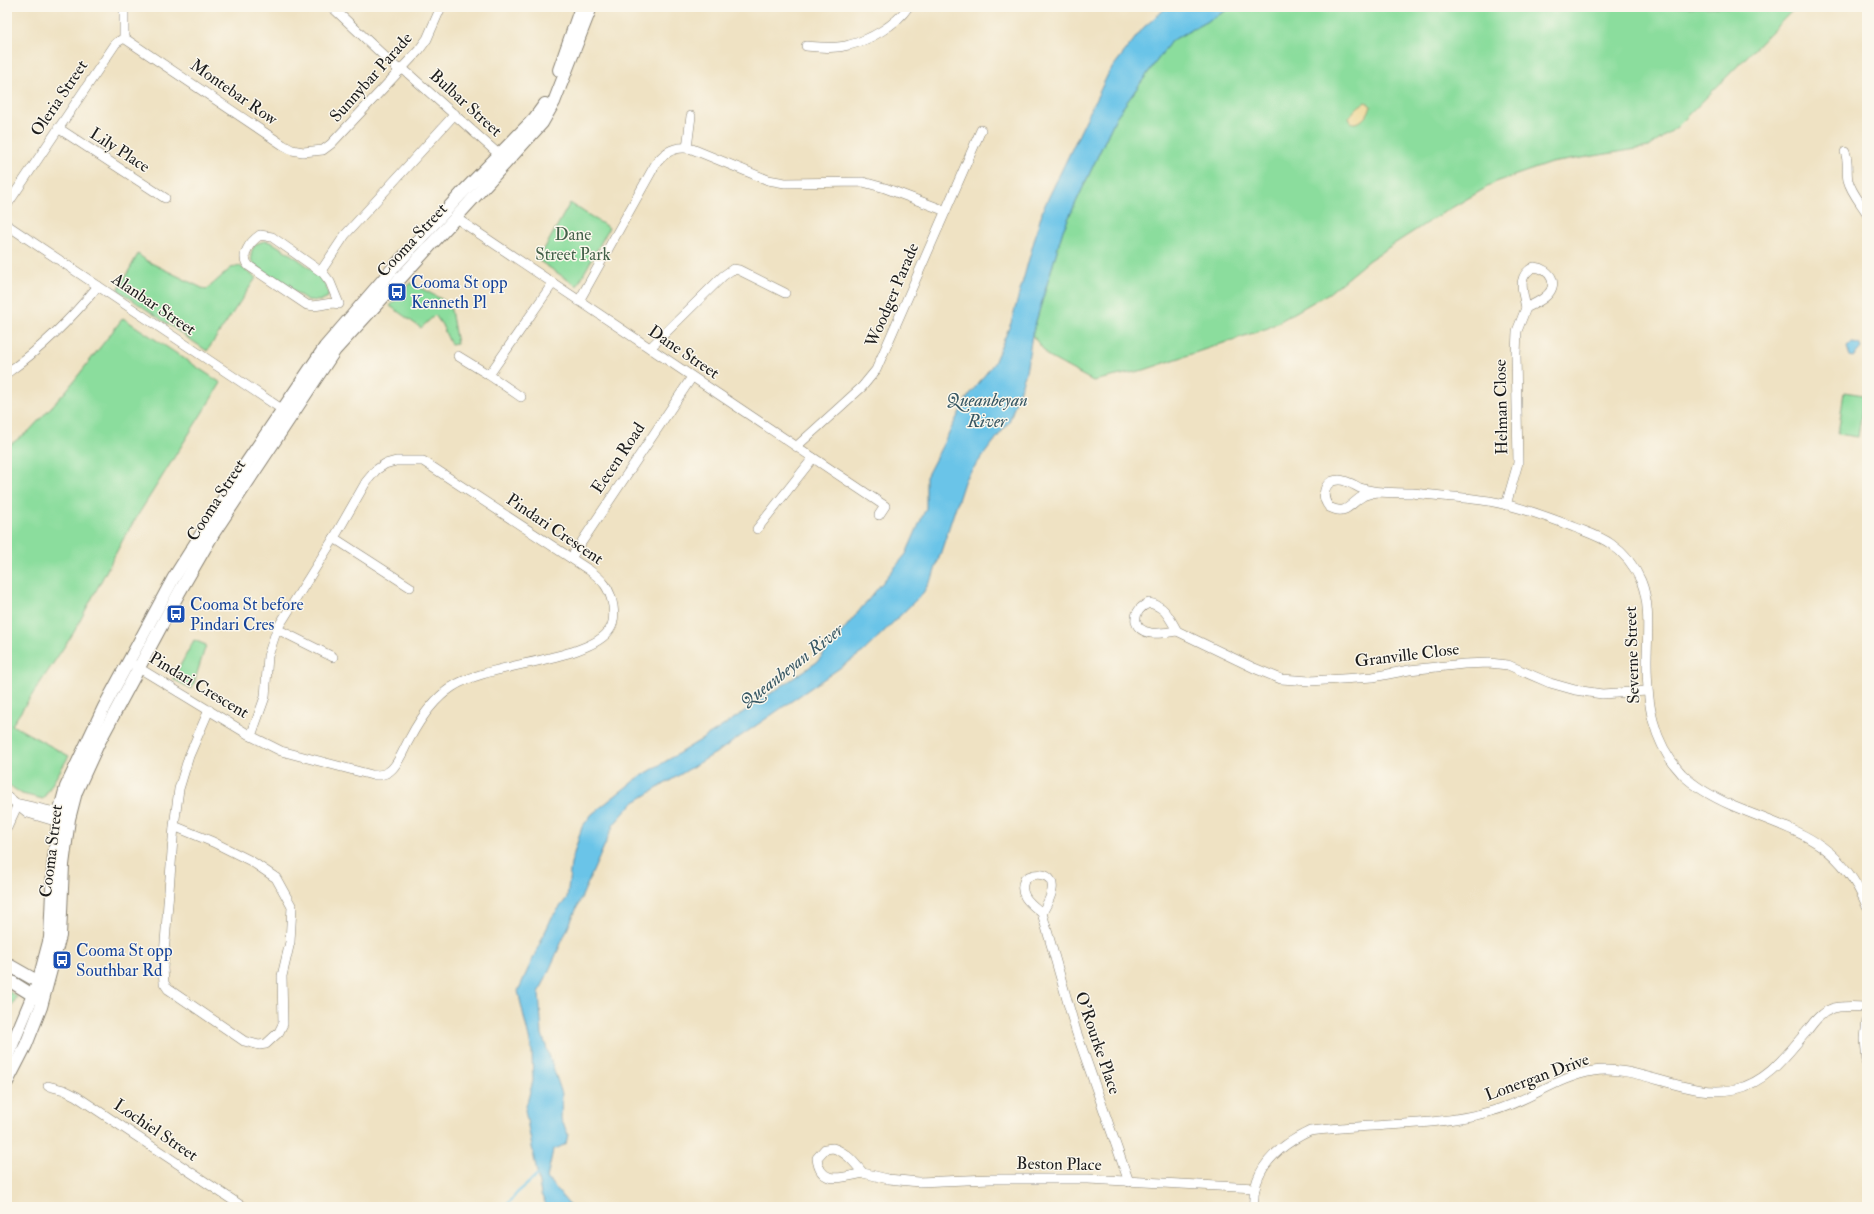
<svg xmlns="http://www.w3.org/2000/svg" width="1874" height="1214" viewBox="0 0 1874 1214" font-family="'IM FELL Double Pica',serif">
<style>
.green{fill:#8bdd9d;stroke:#547c5c}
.sand{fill:#eeda9e;stroke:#857b5d}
.water{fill:#6ac4e8;stroke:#437082}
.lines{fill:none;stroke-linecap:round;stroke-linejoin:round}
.stream{stroke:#6ac4e8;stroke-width:2.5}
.minor-casing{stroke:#867f70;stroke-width:10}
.major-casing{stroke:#867f70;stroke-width:14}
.minor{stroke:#fff;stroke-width:9}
.major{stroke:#fff;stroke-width:12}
.labels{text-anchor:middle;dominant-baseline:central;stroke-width:3;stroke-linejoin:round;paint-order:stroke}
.street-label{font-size:17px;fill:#1c1c1c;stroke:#fbf7ec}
.park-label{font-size:17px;fill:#436049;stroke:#fbf7ec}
.transit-label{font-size:17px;fill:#164399;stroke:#fbf7ec;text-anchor:start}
.water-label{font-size:18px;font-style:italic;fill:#375763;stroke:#fbf7ec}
</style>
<rect width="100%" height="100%" fill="#fbf7ec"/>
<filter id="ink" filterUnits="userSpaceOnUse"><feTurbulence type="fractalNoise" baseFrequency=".025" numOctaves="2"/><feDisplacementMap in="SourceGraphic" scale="8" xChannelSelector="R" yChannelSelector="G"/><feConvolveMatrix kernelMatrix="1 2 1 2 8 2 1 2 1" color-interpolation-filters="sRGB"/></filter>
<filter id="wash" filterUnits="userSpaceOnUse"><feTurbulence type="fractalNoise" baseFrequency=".012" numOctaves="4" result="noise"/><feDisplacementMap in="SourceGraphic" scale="16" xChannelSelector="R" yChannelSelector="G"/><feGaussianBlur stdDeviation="0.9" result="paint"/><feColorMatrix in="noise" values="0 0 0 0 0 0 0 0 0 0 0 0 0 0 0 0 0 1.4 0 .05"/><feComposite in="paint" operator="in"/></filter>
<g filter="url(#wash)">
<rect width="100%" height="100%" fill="#efe2c3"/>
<!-- green -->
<g class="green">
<path d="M1233 7H1796L1677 127 1649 147 1551 163 1496 182 1436 217 1369 260 1329 293 1268 328 1144 370 1093 381 1049 357 1032 335 1063 230 1116 117 1171 41Z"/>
<path d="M570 203 609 228 577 286 538 260Z"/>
<path d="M266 241 273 243C288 253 331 276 328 297L320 301 307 300 253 264C248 253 253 242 266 241Z"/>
<path d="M138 254 147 261 206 290 231 268 240 266 256 278 207 351 118 290Z"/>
<path d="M411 283 445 301 451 310 457 344 451 345 442 325 435 315 421 328 390 306Z"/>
<path d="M123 318 221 383 126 534 74 632 12 725 69 756 43 799 22 794 7 784V447L29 431 66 391Z"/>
<path d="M1844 392 1864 395 1858 437 1838 434Z"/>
<path d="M194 640 206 645 192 689 173 679Z"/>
<path d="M7 990 17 997 7 1013Z"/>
</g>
<!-- sand -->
<path class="sand" d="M1366 102 1371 106C1369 114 1359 127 1351 122L1349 118C1352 112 1360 104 1366 102Z"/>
<!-- water -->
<g class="water">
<path d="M1167 7H1233L1171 41 1116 117 1063 230 1032 335 1026 372 1009 422 965 479 933 576 923 593 863 652 719 751 633 803 614 824 539 993 542 1034 562 1094 561 1119 568 1134 566 1144 553 1150 547 1178 571 1207H547L541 1194 525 1110 533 1081 532 1051 518 991 552 917 567 898 571 863 582 827 592 814 635 780 717 730 817 662 906 554 926 508V477L967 398 994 363 1011 323 1043 209 1109 72 1143 28Z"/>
<path d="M1852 343 1859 344 1861 348 1853 357 1850 356 1847 347Z"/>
</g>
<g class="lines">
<!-- stream -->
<path class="stream" d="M505 1207 517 1193 539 1174"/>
</g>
</g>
<g filter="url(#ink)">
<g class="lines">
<defs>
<g id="minor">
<path d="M332 7 400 71"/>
<path d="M124 38 283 145 292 150 303 152 323 150 331 144 419 50 427 39 441 7"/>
<path d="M806 46C820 47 835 49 849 45 870 40 896 25 908 7"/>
<path d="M402 68 503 158"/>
<path d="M58 128 165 198"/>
<path d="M687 148 691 116"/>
<path d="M1845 152C1849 161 1846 171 1848 180 1851 192 1860 202 1867 213"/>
<path d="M7 205 116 43 124 38V7"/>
<path d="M456 218 885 506 879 515"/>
<path d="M7 225 283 410"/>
<path d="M260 235 272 237 323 273 330 282 339 304C328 301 318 308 307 305L249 266C239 256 250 242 260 235Z"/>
<path d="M1534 267C1551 269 1560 285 1545 297 1539 302 1532 305 1526 308 1523 291 1516 276 1534 267Z"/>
<path d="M321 271 345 235 455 114"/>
<path d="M579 301 655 165C664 152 676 145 692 149L768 180 785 183 863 182 885 188 946 211"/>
<path d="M650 348 723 276 733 269 739 270 785 293"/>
<path d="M458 356 489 375"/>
<path d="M7 373C42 348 71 319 98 286"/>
<path d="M521 397 489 375 553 283"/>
<path d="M797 446 862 387 876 370 981 130"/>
<path d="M1378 492C1373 493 1367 494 1363 496 1349 504 1347 516 1329 507 1321 497 1323 481 1338 480 1345 479 1354 485 1360 488 1377 494 1395 492 1412 493 1438 496 1464 497 1489 501 1518 506 1547 517 1574 527 1586 532 1600 536 1611 544 1624 553 1635 567 1641 581 1651 605 1647 636 1647 661 1647 703 1652 742 1682 774 1696 788 1715 798 1733 806 1795 832 1838 838 1867 906"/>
<path d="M1506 505 1518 463 1516 354 1517 331 1526 308"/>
<path d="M757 529 813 458"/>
<path d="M334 538 410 587"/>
<path d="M571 558 692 377"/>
<path d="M1149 603C1165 606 1169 617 1177 631 1169 632 1159 634 1151 633 1131 630 1131 610 1149 603Z"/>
<path d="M277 629 333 657"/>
<path d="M1177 631 1254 668 1281 679 1310 681 1373 677 1409 670 1464 664 1489 663 1508 665 1550 683 1575 690 1602 694 1647 691"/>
<path d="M134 665 251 736 281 751 372 775C380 775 386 775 392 769 400 761 404 748 410 738 420 719 434 699 452 687 487 663 591 661 610 629 614 623 614 613 613 606 610 588 603 580 589 570L423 461H396L385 464 376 470 366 482 334 538 277 629 268 656 265 697 251 736"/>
<path d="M7 796 28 813 58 822"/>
<path d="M19 804 59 813"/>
<path d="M174 826 213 842 251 861 276 878 292 907 290 942 282 976 283 1024 279 1032 266 1044 259 1045 244 1041 168 989 164 983 163 968 174 826 179 789 189 756 209 710"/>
<path d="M7 828 18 804"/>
<path d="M1042 913C1046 906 1051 898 1052 890 1055 873 1035 871 1025 879 1017 895 1031 904 1042 913L1076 1031 1129 1182"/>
<path d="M1867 1019 1865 1039 1867 1062"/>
<path d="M48 1086 64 1090 76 1096 243 1207"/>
<path d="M833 1148C846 1152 854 1162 863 1173 843 1177 820 1187 817 1158L825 1149Z"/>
<path d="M863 1173 888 1179 919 1182 990 1179H1088L1255 1188"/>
<path d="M1254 1207C1251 1169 1278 1146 1310 1131 1370 1123 1433 1128 1492 1111 1527 1102 1557 1077 1593 1071 1637 1063 1688 1100 1736 1089 1768 1082 1787 1054 1807 1031 1813 1023 1820 1013 1831 1009 1841 1005 1856 1007 1867 1007"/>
</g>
<g id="major">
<path d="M559 70 581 7"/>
<path d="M7 964 44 985"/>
<path d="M7 979 39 999"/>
<path d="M7 1057 38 983 50 938 53 868 59 813 66 787 104 707 173 579 245 465 325 347 395 266 461 194 534 119 545 104"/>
<path d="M7 1082 26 1045 41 1007 60 936 63 865 69 819 76 792 98 744 180 591 213 534 335 350 542 123 554 102 591 7"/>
</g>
</defs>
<!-- minor casing -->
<use href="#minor" class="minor-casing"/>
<!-- major casing -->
<use href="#major" class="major-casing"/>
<!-- minor -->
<use href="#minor" class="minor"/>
<!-- major -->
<use href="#major" class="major"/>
</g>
</g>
<!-- icons -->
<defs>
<symbol id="bus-square" viewBox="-11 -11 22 22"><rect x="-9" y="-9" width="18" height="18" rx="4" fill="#1a4fb4" stroke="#fbf7ec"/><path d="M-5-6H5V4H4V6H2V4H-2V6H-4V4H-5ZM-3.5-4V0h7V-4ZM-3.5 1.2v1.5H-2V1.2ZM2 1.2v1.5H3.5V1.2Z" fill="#fff"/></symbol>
</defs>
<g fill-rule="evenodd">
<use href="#bus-square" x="386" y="281" width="22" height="22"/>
<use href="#bus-square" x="165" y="603" width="22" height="22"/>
<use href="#bus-square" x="51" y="949" width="22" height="22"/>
</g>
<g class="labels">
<!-- street labels -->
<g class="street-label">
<text transform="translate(371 77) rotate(-48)">Sunnybar Parade</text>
<text transform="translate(234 92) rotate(35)">Montebar Row</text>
<text transform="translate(59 98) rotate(-56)">Oleria Street</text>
<text transform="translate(466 103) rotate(42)">Bulbar Street</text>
<text transform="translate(120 150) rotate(33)">Lily Place</text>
<text transform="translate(412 240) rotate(-47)">Cooma Street</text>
<text transform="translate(892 295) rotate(-67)">Woodger Parade</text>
<text transform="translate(154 304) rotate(34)">Alanbar Street</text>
<text transform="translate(684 352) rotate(34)">Dane Street</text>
<text transform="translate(1501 407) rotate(-91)">Helman Close</text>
<text transform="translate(618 458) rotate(-56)">Eecen Road</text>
<text transform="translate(216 500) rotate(-57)">Cooma Street</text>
<text transform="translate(555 529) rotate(34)">Pindari Crescent</text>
<text transform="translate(1407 655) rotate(-7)">Granville Close</text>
<text transform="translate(1632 655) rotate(-92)">Severne Street</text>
<text transform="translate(199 685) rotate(31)">Pindari Crescent</text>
<text transform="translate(51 851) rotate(-83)">Cooma Street</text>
<text transform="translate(1098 1043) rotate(71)">O'Rourke Place</text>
<text transform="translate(1537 1077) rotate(-20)">Lonergan Drive</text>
<text transform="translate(156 1130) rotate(34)">Lochiel Street</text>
<text transform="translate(1059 1164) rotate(1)">Beston Place</text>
</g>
<!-- park labels -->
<g class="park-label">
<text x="573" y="234">Dane<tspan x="573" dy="20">Street Park</tspan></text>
</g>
<!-- transit labels -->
<g class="transit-label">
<text x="411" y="282">Cooma St opp<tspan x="411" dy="20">Kenneth Pl</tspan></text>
<text x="190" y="604">Cooma St before<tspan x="190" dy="20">Pindari Cres</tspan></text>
<text x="76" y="950">Cooma St opp<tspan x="76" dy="20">Southbar Rd</tspan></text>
</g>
<!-- water labels -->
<g class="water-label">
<text x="987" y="400">Queanbeyan<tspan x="987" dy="21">River</tspan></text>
<text transform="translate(792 666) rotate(-38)">Queanbeyan River</text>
</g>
</g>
<!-- margin -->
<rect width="1874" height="1214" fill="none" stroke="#fbf7ec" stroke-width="24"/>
</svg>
